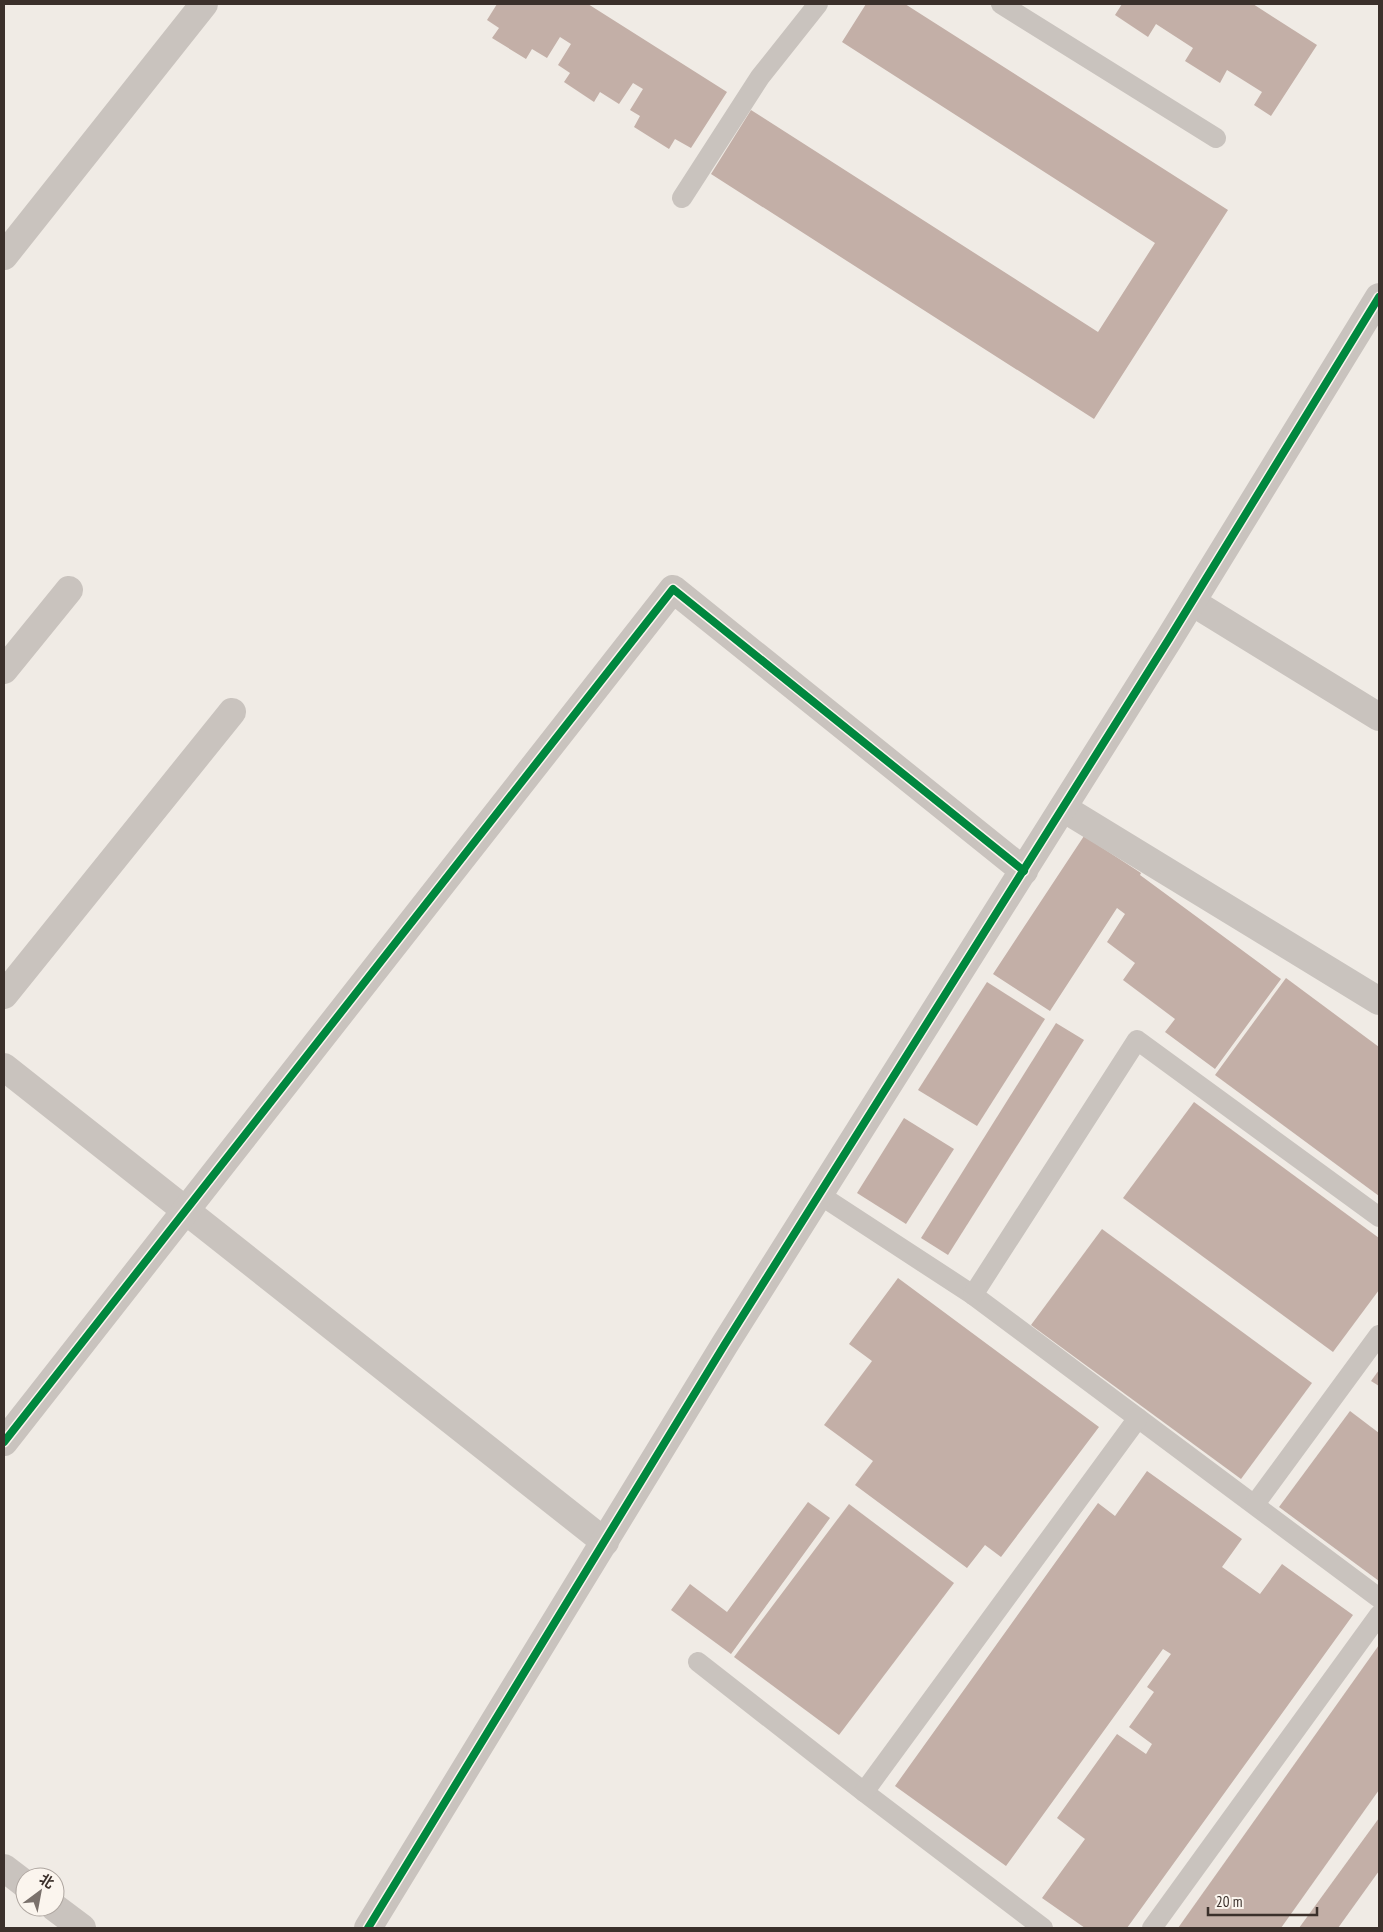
<svg xmlns="http://www.w3.org/2000/svg" width="1383" height="1932" viewBox="0 0 1383 1932" font-family="'PT Sans Narrow','Noto Sans SC',sans-serif">
<style>
.building{fill:#c3afa7}
.lines{fill:none;stroke-linecap:round;stroke-linejoin:round}
.lane{stroke:#c9c3be;stroke-width:20}
.street{stroke:#c9c3be;stroke-width:28}
.cycleway-casing{stroke:#fbf5ee;stroke-width:11}
.cycleway{stroke:#00873e;stroke-width:8}
</style>
<rect width="100%" height="100%" fill="#f0ebe5"/>
<!-- building -->
<g class="building">
<path d="M497 4H588L727 92 691 148 675 139 669 149 634 127 640 116 630 110 643 89 633 83 619 104 600 92 594 102 564 82 570 73 558 65 571 44 560 37 547 58 532 49 526 59 492 38 499 28 487 20Z"/>
<path d="M866 4H905L1228 210 1094 419 711 174 751 110 1098 332 1155 243 842 42Z"/>
<path d="M1122 4H1253L1317 45 1271 116 1254 105 1262 92 1227 70 1220 83 1185 61 1193 48 1156 24 1148 37 1115 15Z"/>
<path d="M1084 836 1141 873 1140 875 1281 979 1215 1069 1165 1032 1175 1019 1123 980 1135 963 1107 942 1125 914 1117 908 1050 1011 993 974Z"/>
<path d="M1286 978 1379 1047V1196L1215 1075Z"/>
<path d="M987 982 1045 1019 977 1126 918 1090Z"/>
<path d="M1056 1023 1084 1040 948 1255 921 1238Z"/>
<path d="M1194 1102 1379 1238V1290L1333 1352 1123 1198Z"/>
<path d="M904 1118 954 1149 906 1224 857 1193Z"/>
<path d="M1102 1229 1312 1383 1241 1479 1031 1325Z"/>
<path d="M898 1278 1099 1427 1001 1557 985 1545 967 1568 855 1485 873 1461 824 1425 872 1361 849 1344Z"/>
<path d="M1379 1370V1386L1371 1381Z"/>
<path d="M1350 1411 1379 1433V1581L1279 1507Z"/>
<path d="M1147 1471 1242 1539 1222 1567 1260 1594 1282 1564 1353 1615 1127 1928H1085L1042 1898 1085 1839 1057 1818 1117 1734 1146 1754 1152 1744 1129 1727 1154 1692 1147 1687 1171 1654 1163 1649 1006 1866 895 1786 1098 1503 1115 1516Z"/>
<path d="M808 1502 830 1518 731 1654 671 1610 690 1584 727 1612Z"/>
<path d="M849 1504 954 1583 839 1735 734 1657Z"/>
<path d="M1379 1645V1790L1281 1928H1178Z"/>
<path d="M1379 1818V1871L1338 1928H1299Z"/>
</g>
<g class="lines">
<!-- lane -->
<g class="lane">
<path d="M1001 4 1216 138"/>
<path d="M682 198 760 77 818 4"/>
<path d="M820 1195 973 1295 1379 1598"/>
<path d="M973 1295 1137 1040 1379 1217"/>
<path d="M1255 1504 1379 1335"/>
<path d="M698 1662 864 1792 1043 1928"/>
<path d="M864 1792 1138 1418"/>
<path d="M1152 1928 1379 1615"/>
</g>
<!-- street -->
<g class="street">
<path d="M4 256 204 4"/>
<path d="M1192 602 1379 717"/>
<path d="M4 670 69 590"/>
<path d="M1063 808 1379 1001"/>
<path d="M4 995 232 712"/>
<path d="M4 1067 605 1542"/>
<path d="M4 1442 673 589 1024 871"/>
<path d="M4 1868 25 1884"/>
<path d="M54 1907 82 1928"/>
<path d="M368 1928 725 1344 1169 639 1379 297"/>
</g>
<defs>
<g id="cycleway">
<path d="M4 1442 673 589 1024 871"/>
<path d="M368 1928 725 1344 1169 639 1379 297"/>
</g>
</defs>
<!-- cycleway casing -->
<use href="#cycleway" class="cycleway-casing"/>
<!-- cycleway -->
<use href="#cycleway" class="cycleway"/>
</g>
<!-- border -->
<rect width="1383" height="1932" fill="none" stroke="#3b302b" stroke-width="10"/>
<!-- north arrow -->
<g transform="translate(40 1892) rotate(32)"><circle r="24" fill="#fbf5ee" stroke="#aea6a0"/>
<path d="M0-4L9 19L0 12L-9 19Z" fill="#7a716c"/>
<text y="-8" font-size="14" font-weight="bold" text-anchor="middle" fill="#3b302b">北</text>
</g>
<!-- scale -->
<path d="M1208 1907v8h109v-8" fill="none" stroke="#3b302b" stroke-width="2.5"/>
<text x="1216" y="1907" font-size="15" fill="#3b302b" stroke="#fbf5ee" stroke-width="4" paint-order="stroke">20 m</text>
</svg>
